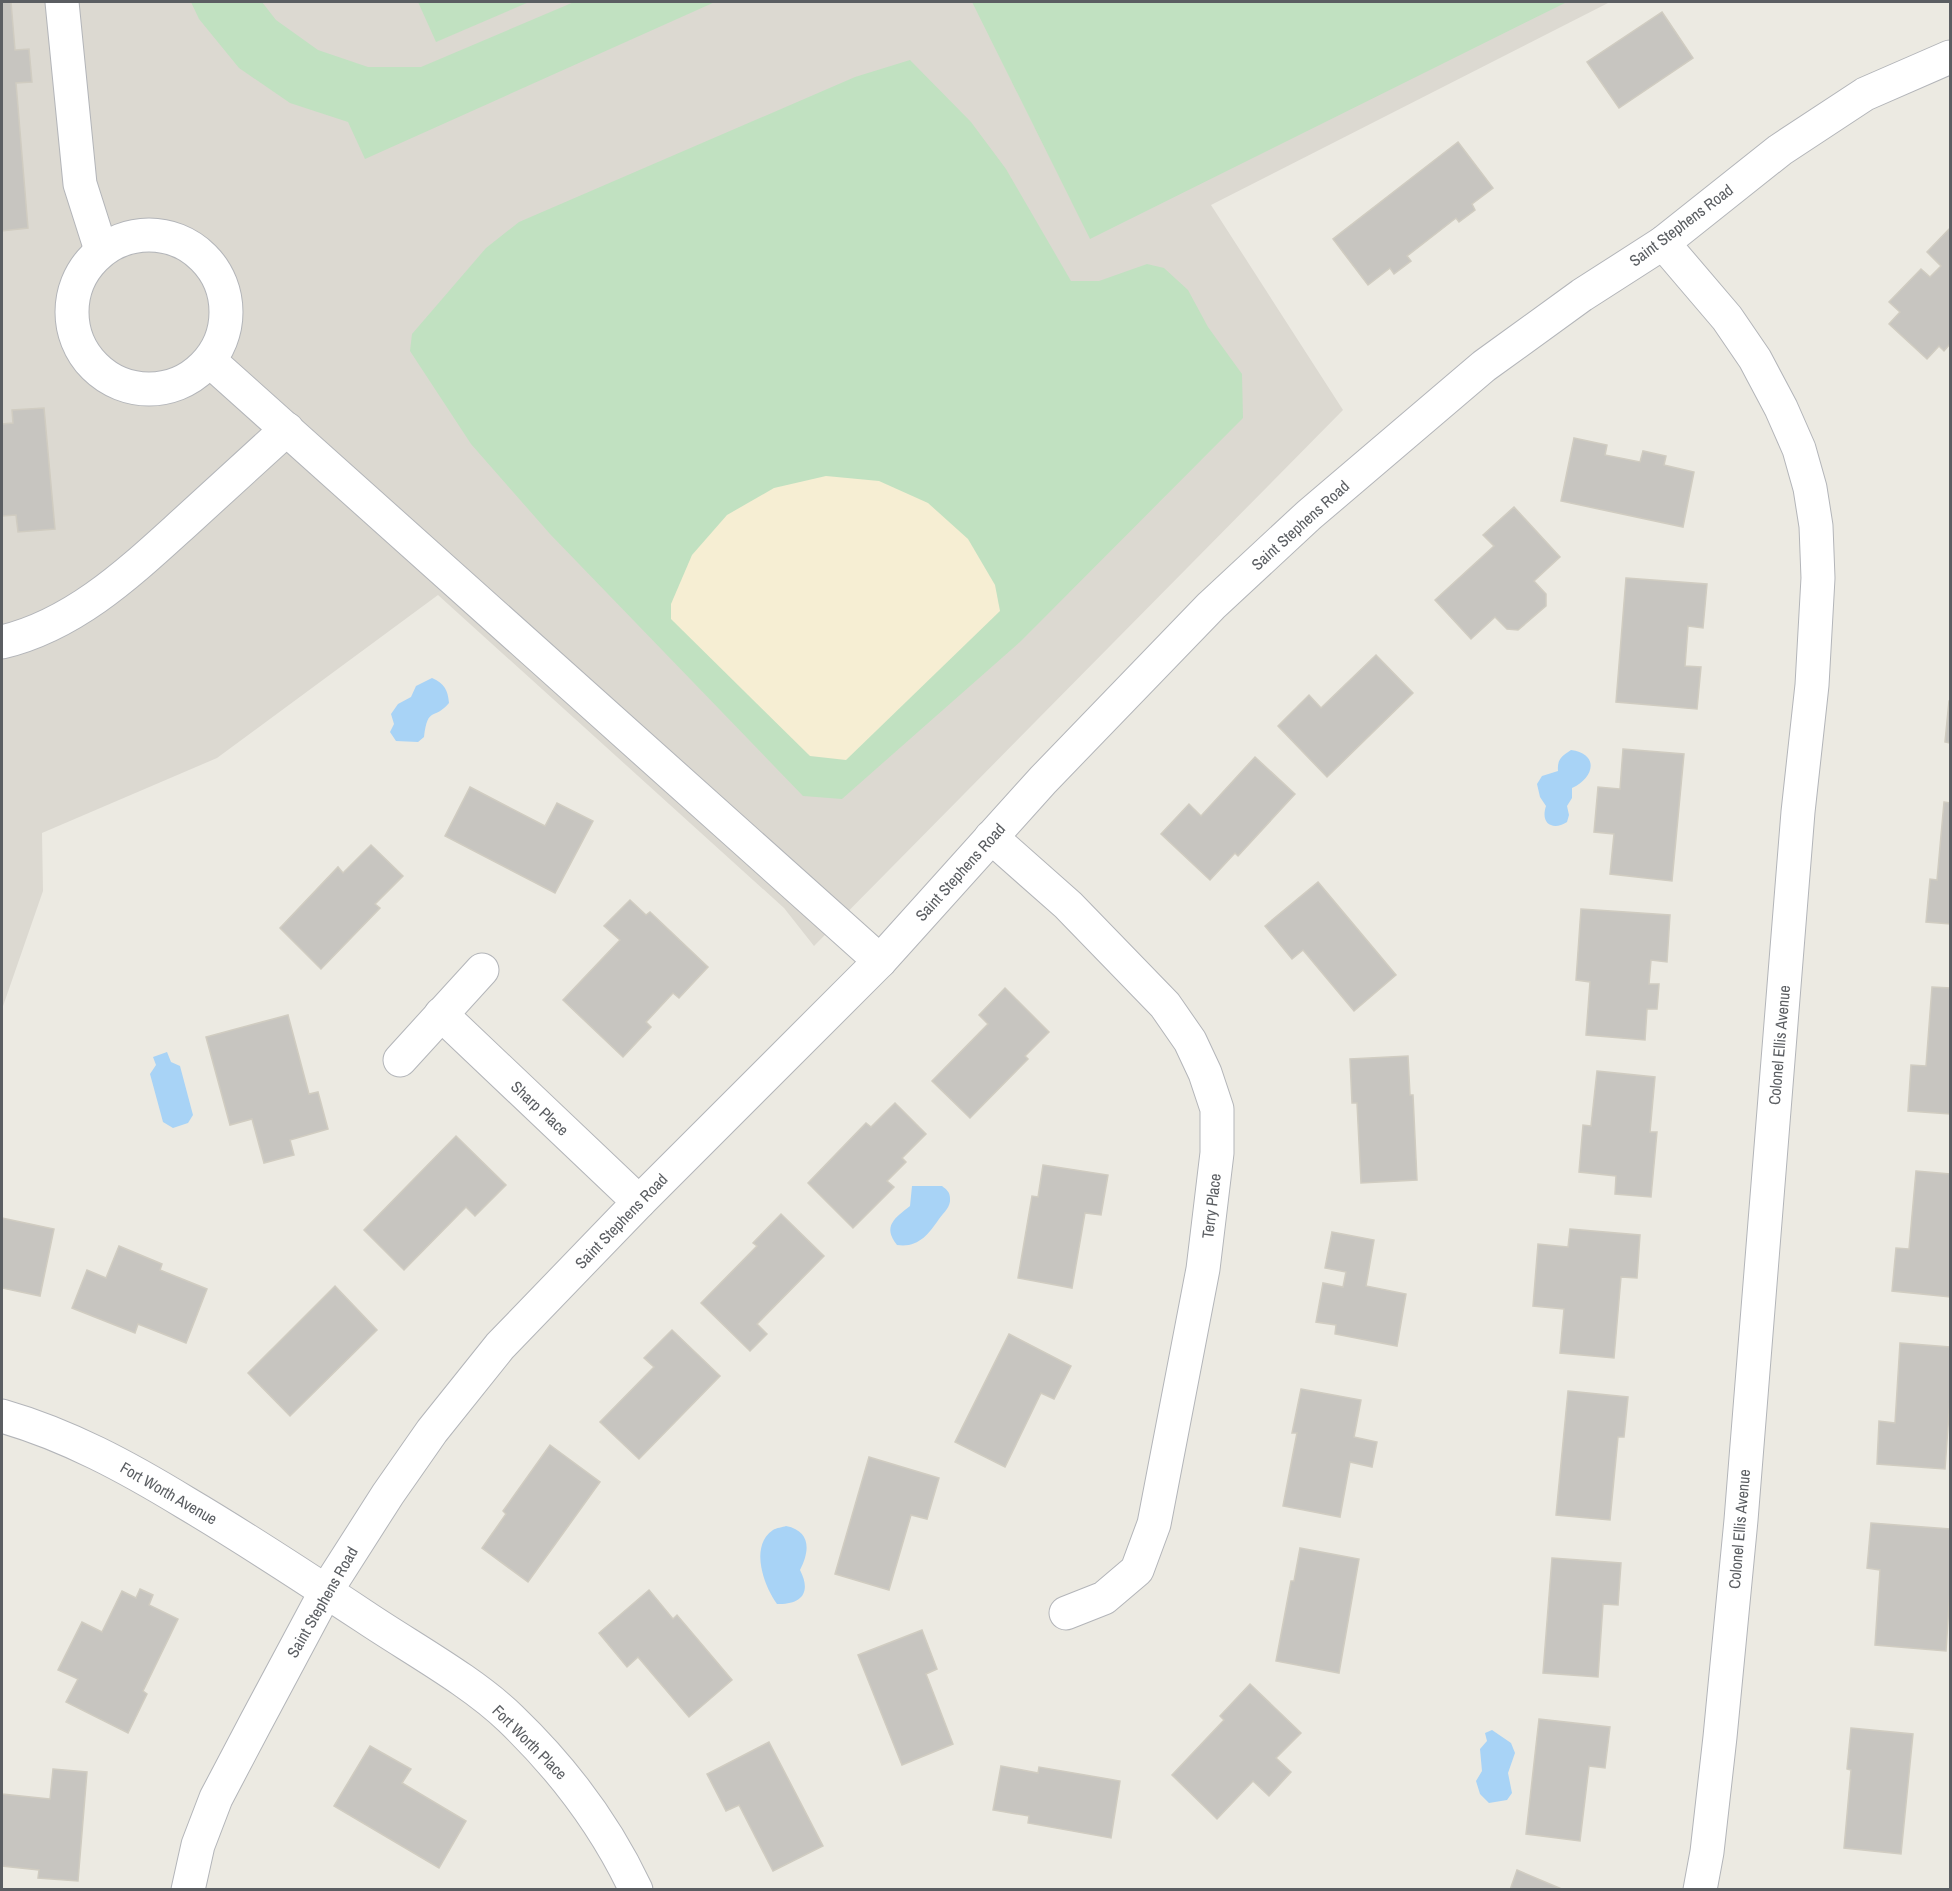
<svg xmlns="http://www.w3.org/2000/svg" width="1952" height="1891" viewBox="0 0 1952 1891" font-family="'Archivo Narrow',sans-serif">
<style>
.education{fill:#dcd9d1}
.green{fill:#c1e1c1}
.sand{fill:#f6eed3}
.water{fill:#a8d3f6}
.building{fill:#c7c5c0;stroke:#d0ccc1;stroke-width:1.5}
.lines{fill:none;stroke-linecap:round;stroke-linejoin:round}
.minor-casing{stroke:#b3b5b9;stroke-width:35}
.minor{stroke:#fff;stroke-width:33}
.labels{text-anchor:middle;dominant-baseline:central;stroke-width:6;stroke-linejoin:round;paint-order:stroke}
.street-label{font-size:16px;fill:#5b5e62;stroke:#fff}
</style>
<rect width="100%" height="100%" fill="#eceae2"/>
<!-- education -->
<path class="education" d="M2 2H1610L1211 205 1343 410 814 946 784 908 438 595 217 758 42 833 43 891 2 1009Z"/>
<!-- green -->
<g class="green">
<path d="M191 2H262L276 20 318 50 368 67H421L574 2H715L365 159 348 122 290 103 239 68 199 19Z"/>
<path d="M418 2H529L436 42Z"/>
<path d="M972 2H1567L1090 239Z"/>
<path d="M910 60 971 122 1006 169 1071 281H1099L1147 264 1164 268 1188 290 1208 327 1242 374 1243 418 1021 641 842 799 803 796 550 534 471 444 410 351 412 334 486 248 519 222 855 77Z"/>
</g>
<!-- sand -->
<path class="sand" d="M826 476 879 481 928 503 968 539 995 585 1000 611 846 760 810 756 671 619V604L692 555 727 515 774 488Z"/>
<!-- water -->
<g class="water">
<path d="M432 678C444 683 448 690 449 703 434 721 428 705 424 737L418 742 396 741 390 732 394 724 391 714 398 704 411 697 416 686Z"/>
<path d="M1571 750C1600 754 1594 778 1572 788V798L1567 806 1569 815 1567 822C1553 831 1540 824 1546 806L1540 797 1537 784 1542 776 1558 771C1557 759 1562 756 1571 750Z"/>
<path d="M167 1052 171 1062 180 1066 193 1115 188 1123 173 1128 163 1122 150 1074 156 1065 153 1057Z"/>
<path d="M912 1186H942C946 1189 950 1192 950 1198 951 1207 944 1212 939 1219 928 1235 918 1248 897 1245 882 1226 895 1218 910 1206Z"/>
<path d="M786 1526C811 1531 810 1551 800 1570 812 1593 801 1605 777 1604 764 1586 749 1546 773 1530 776 1528 783 1527 786 1526Z"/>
<path d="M1492 1730 1511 1743 1515 1753 1508 1773 1512 1793 1507 1800 1489 1803 1480 1794 1476 1781 1482 1771 1480 1749 1487 1741 1485 1733Z"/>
</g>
<!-- building -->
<g class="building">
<path d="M2 2H11L15 50 29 49 32 82 16 83 28 228 2 231Z"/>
<path d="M1662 12 1693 58 1619 108 1587 62Z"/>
<path d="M1458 142 1493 188 1472 204 1475 210 1459 222 1456 218 1407 256 1411 261 1394 274 1390 268 1368 285 1333 239Z"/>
<path d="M1950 228V344L1944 351 1939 346 1927 359 1889 324 1900 312 1889 302 1921 269 1930 277 1941 266 1927 252Z"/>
<path d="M44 408 55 529 18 532 16 515 2 516V424L13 423 12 410Z"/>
<path d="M1574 438 1607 445 1605 455 1640 462 1643 451 1666 456 1664 465 1694 472 1683 527 1561 501Z"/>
<path d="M1514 507 1560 557 1534 581 1546 594V606L1518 630 1507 629 1495 617 1471 639 1435 600 1494 546 1483 535Z"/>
<path d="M1626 578 1707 584 1703 628 1688 626 1685 666 1701 667 1697 709 1616 702Z"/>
<path d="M1376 655 1413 693 1327 777 1278 726 1309 695 1321 708Z"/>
<path d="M1949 701H1950V743L1945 742Z"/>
<path d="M1623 749 1684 754 1672 881 1610 874 1614 834 1594 832 1598 787 1620 789Z"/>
<path d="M1255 757 1295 794 1238 856 1235 853 1210 880 1161 834 1189 804 1201 816Z"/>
<path d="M470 787 545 826 557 803 593 821 555 893 445 836Z"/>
<path d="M1944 802 1950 803V924L1926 922 1930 879 1937 880Z"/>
<path d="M371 845 403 876 375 904 380 908 321 969 280 928 338 867 343 873Z"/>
<path d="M1318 882 1396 975 1354 1011 1303 950 1292 959 1265 926Z"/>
<path d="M630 900 646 915 650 912 708 967 679 998 673 993 646 1022 651 1027 623 1057 563 1000 620 940 604 926Z"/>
<path d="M1581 909 1670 915 1667 962 1651 960 1649 984H1659L1657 1009H1647L1645 1040 1586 1035 1590 982 1576 980Z"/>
<path d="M1932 987 1950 988V1114L1908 1111 1911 1065 1926 1066Z"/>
<path d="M1005 988 1049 1032 1025 1056 1028 1059 970 1118 932 1081 988 1024 979 1015Z"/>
<path d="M288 1015 309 1094 318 1092 328 1129 290 1140 294 1155 264 1163 252 1119 230 1125 206 1037Z"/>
<path d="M1408 1056 1410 1095H1413L1417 1180 1361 1183 1357 1103H1352L1350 1059Z"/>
<path d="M1597 1071 1655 1077 1650 1132H1657L1651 1197 1615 1194 1616 1176 1579 1172 1583 1125 1591 1126Z"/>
<path d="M895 1103 926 1134 902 1158 906 1162 887 1181 894 1187 853 1228 808 1183 866 1123 871 1127Z"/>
<path d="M456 1136 506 1185 475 1216 466 1207 404 1270 364 1230Z"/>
<path d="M1043 1165 1108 1175 1101 1215 1085 1213 1072 1288 1018 1278 1032 1196 1038 1197Z"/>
<path d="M1916 1171 1950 1174V1297L1892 1291 1896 1248 1909 1249Z"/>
<path d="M781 1214 824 1256 757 1324 767 1334 750 1351 701 1303 757 1246 753 1243Z"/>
<path d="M2 1218 54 1229 40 1296 2 1288Z"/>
<path d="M1570 1229 1640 1235 1637 1278 1621 1277 1614 1358 1560 1353 1564 1309 1533 1306 1538 1244 1568 1247Z"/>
<path d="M1332 1232 1374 1240 1366 1286 1406 1294 1397 1346 1335 1334 1336 1325 1316 1322 1323 1283 1343 1287 1346 1272 1325 1268Z"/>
<path d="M119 1246 162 1264 160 1270 207 1289 186 1343 138 1324 135 1333 72 1308 87 1270 106 1278Z"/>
<path d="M335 1286 377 1330 290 1416 248 1373Z"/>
<path d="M672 1330 720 1376 639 1459 600 1422 654 1367 644 1358Z"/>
<path d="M1009 1334 1071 1366 1054 1399 1041 1393 1005 1467 955 1442Z"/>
<path d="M1900 1343 1950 1347V1399L1945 1469 1877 1464 1879 1421 1895 1423Z"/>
<path d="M1301 1389 1361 1400 1354 1437 1377 1442 1372 1467 1350 1462 1340 1517 1283 1506 1297 1433H1292Z"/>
<path d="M1568 1391 1628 1397 1624 1437H1618L1610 1520 1556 1515Z"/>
<path d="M550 1445 600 1482 528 1582 482 1548 506 1514 503 1511Z"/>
<path d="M869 1457 939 1478 927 1519 911 1515 889 1590 835 1574Z"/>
<path d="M1871 1523 1950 1529V1590L1946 1651 1875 1645 1880 1570 1867 1568Z"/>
<path d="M1300 1548 1359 1559 1339 1673 1276 1661 1291 1581H1294Z"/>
<path d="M1552 1558 1621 1563 1618 1605 1603 1604 1598 1677 1543 1673Z"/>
<path d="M140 1589 153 1595 149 1605 178 1619 143 1691 147 1694 128 1733 66 1702 78 1679 58 1670 82 1622 102 1632 122 1591 136 1598Z"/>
<path d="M649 1590 673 1619 677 1615 732 1680 689 1717 638 1657 627 1667 599 1633Z"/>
<path d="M922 1630 937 1669 926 1674 953 1744 902 1765 858 1655Z"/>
<path d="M1250 1684 1301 1733 1276 1758 1291 1772 1269 1796 1253 1781 1217 1819 1172 1775 1224 1720 1220 1716Z"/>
<path d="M1539 1719 1610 1727 1605 1768 1589 1766 1580 1841 1526 1834Z"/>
<path d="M1851 1728 1913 1734 1901 1854 1844 1848 1851 1770 1847 1769Z"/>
<path d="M769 1742 823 1846 773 1871 739 1805 726 1811 707 1774Z"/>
<path d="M370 1746 411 1769 402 1783 466 1821 439 1868 334 1806Z"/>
<path d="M1001 1766 1038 1773 1039 1767 1120 1781 1111 1838 1028 1823 1029 1816 993 1810Z"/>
<path d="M53 1769 87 1772 78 1881 38 1878 39 1870 2 1866V1789V1794L50 1799Z"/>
<path d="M1517 1870 1564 1890H1510Z"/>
</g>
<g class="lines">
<defs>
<g id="minor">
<path d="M62 2 80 184 101 250"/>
<circle cx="149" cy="312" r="77"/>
<path d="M1663 243 1727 318 1755 359 1781 408 1799 449 1810 488 1816 526 1818 578 1812 685 1798 812 1741 1520 1720 1737 1707 1852 1700 1890"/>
<path d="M210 361 880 961"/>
<path d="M2 642C74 625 129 573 183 524 217 493 252 461 287 429"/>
<path d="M991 837 1068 905 1165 1005 1190 1041 1205 1073 1217 1109V1153L1203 1269 1154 1524 1137 1570 1104 1598 1066 1613"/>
<path d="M441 1014 639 1202"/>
<path d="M400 1060 482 970"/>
<path d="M2 1416C68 1435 127 1467 186 1503 247 1539 306 1578 365 1617 411 1648 472 1681 511 1719 563 1769 605 1824 636 1890"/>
<path d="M188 1890 198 1845 216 1798 256 1722 326 1591 388 1494 432 1431 500 1346 639 1202 880 961 1043 780 1211 606 1309 515 1484 366 1582 295 1663 243 1780 150 1865 94 1950 57"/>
</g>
</defs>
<!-- minor casing -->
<use href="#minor" class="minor-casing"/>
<!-- minor -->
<use href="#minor" class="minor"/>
</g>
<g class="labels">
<!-- street labels -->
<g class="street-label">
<text transform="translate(1681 225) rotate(-37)">Saint Stephens Road</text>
<text transform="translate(1300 525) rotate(-42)">Saint Stephens Road</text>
<text transform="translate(960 872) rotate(-48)">Saint Stephens Road</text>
<text transform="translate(1779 1045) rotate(-85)">Colonel Ellis Avenue</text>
<text transform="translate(540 1108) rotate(43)">Sharp Place</text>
<text transform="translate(1211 1206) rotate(-83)">Terry Place</text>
<text transform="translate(621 1221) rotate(-46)">Saint Stephens Road</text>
<text transform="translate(169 1493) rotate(30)">Fort Worth Avenue</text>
<text transform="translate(1739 1529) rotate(-85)">Colonel Ellis Avenue</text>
<text transform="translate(322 1602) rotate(-60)">Saint Stephens Road</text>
<text transform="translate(530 1742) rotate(45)">Fort Worth Place</text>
</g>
</g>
<!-- border -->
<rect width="1952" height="1891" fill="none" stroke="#5b5e62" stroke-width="6"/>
</svg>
